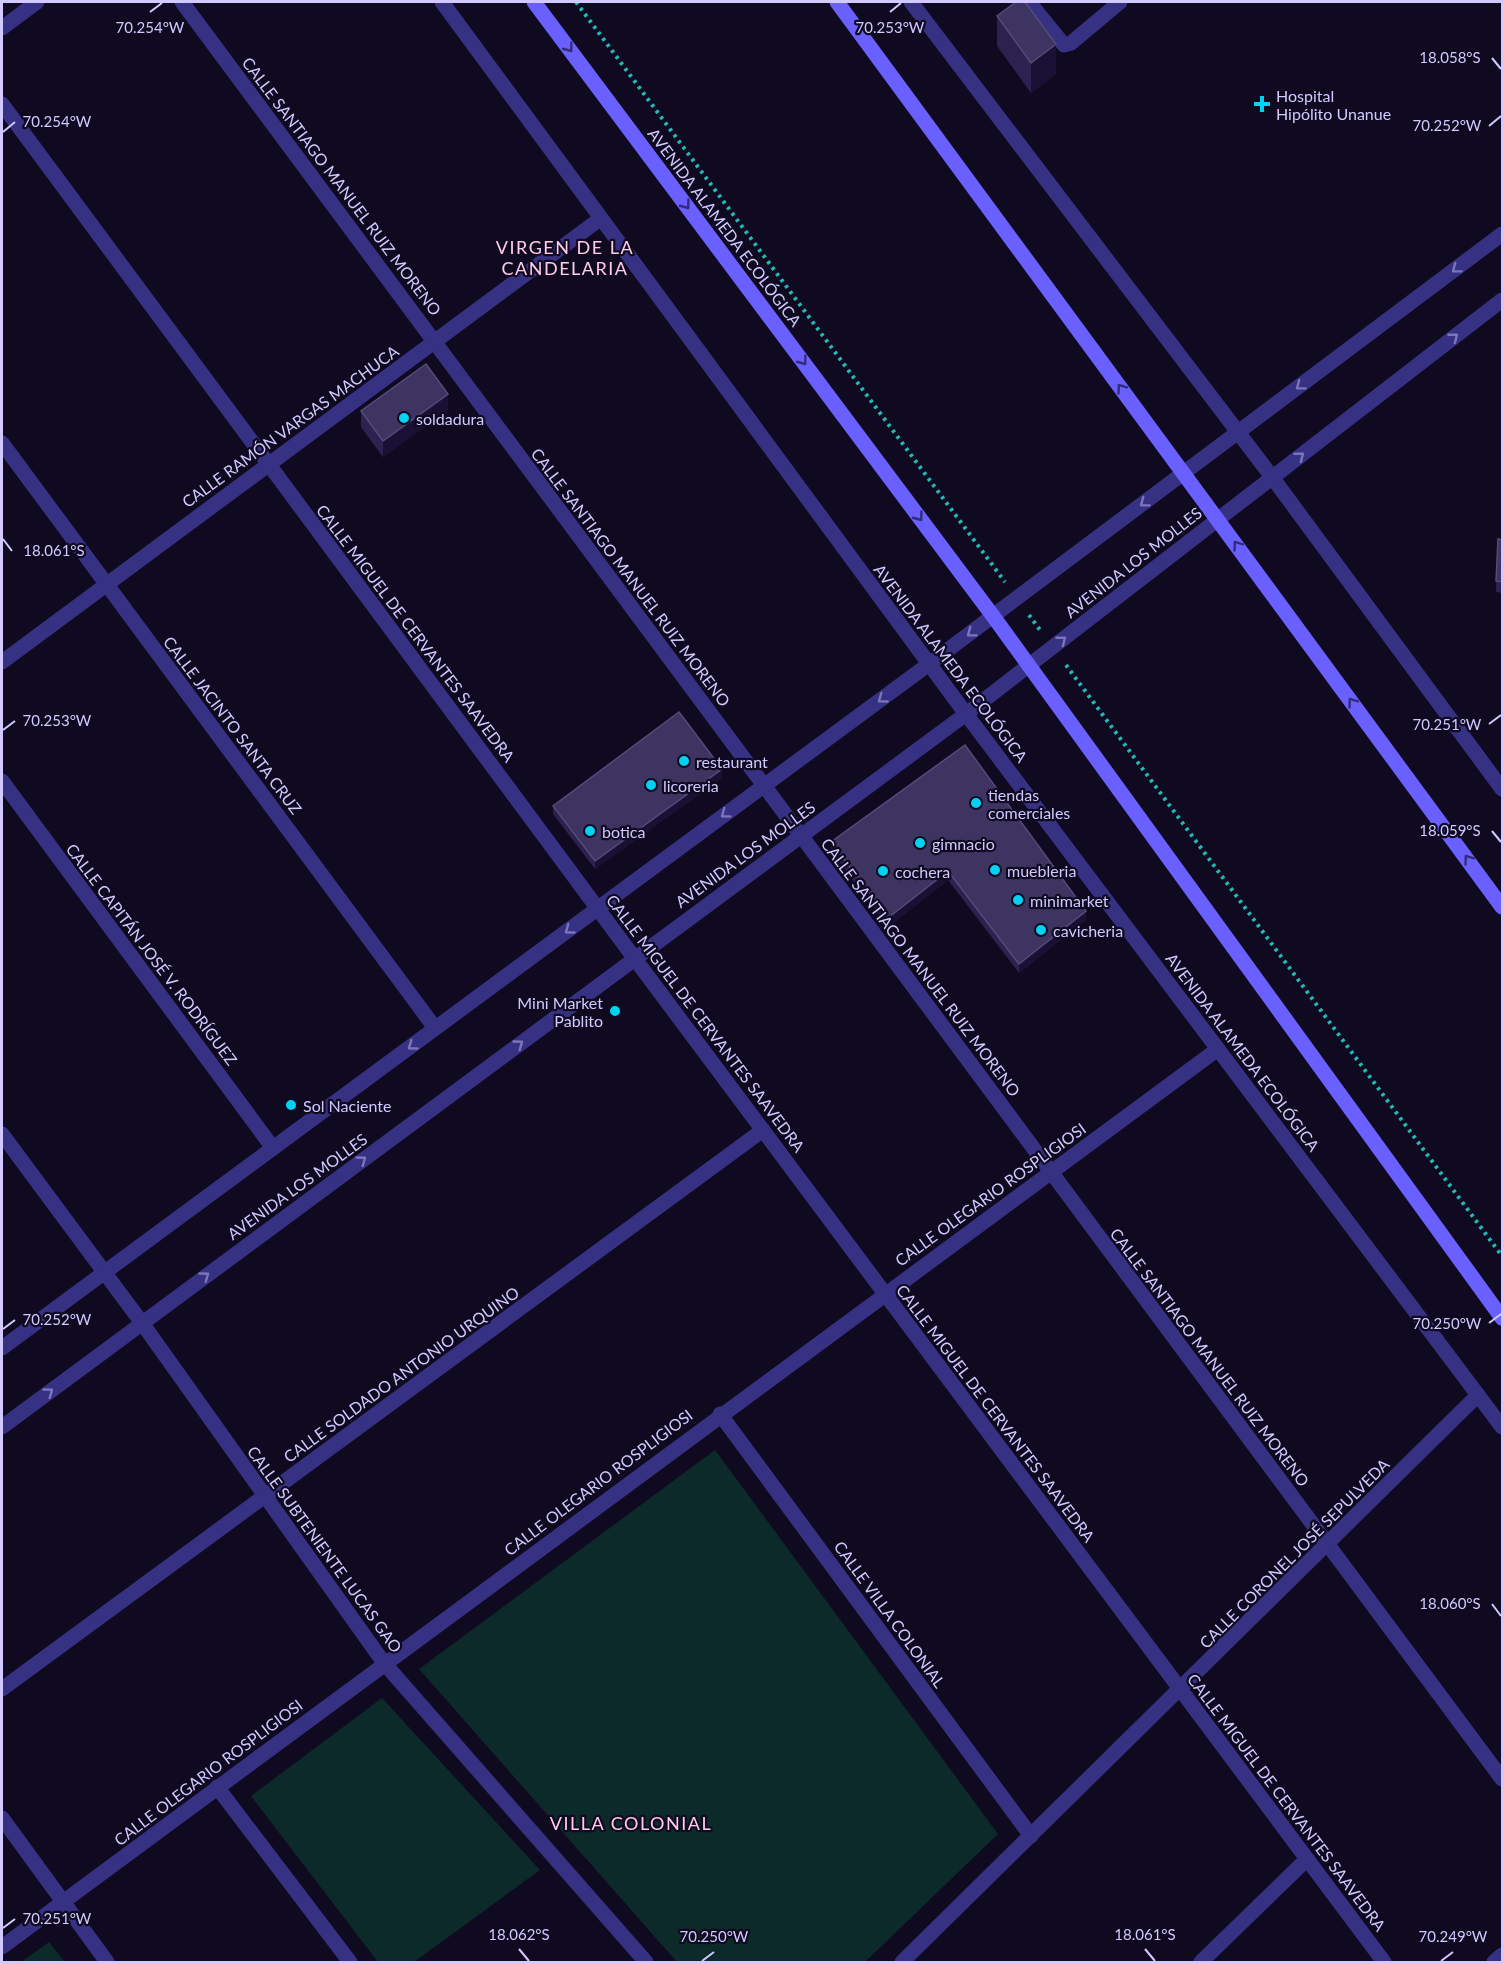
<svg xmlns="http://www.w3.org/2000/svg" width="1504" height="1964" viewBox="0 0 1504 1964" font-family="Lato,sans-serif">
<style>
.green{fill:#0d2a2a}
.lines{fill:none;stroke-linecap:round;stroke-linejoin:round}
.path{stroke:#22bab7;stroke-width:4;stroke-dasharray:3 4.5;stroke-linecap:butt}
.service{stroke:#373183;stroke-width:15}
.minor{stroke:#373183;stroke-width:15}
.tertiary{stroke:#373183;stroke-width:15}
.secondary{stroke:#6a60ff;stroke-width:15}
.wall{fill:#2b224f}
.shaded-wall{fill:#191134}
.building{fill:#3d3462;stroke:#544b7b;stroke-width:1.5}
.oneway{stroke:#332c79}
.oneway2{stroke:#7c75bb}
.ticks{fill:none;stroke:#d1c9ff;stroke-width:2}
.poi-dot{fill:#00d2f4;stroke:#0f0a20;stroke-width:2}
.labels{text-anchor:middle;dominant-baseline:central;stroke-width:4.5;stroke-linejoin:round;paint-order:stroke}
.poi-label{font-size:16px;fill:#d1c9ff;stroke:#0f0a20;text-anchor:start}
.street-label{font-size:16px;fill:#d1c9ff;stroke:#0f0a20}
.neighbourhood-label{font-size:18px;letter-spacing:1.5px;fill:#ffcbea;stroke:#0f0a20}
.ticks-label{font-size:15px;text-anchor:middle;fill:#d1c9ff;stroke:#0f0a20;stroke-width:4.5;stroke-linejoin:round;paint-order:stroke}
</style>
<rect width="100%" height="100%" fill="#0f0a20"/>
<!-- green -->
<g class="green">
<path d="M715 1450 998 1834 865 1962H677L419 1669Z"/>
<path d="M382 1698 540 1870 414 1962H378L251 1796Z"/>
<path d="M49 1942 65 1962H21Z"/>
</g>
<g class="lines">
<!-- path -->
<g class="path">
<path d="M576 2 1005 582"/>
<path d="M1029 615 1040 630"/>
<path d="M1066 665 1502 1256"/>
</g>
<!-- service -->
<path class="service" d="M1029 2 1064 45 1071 43 1120 2"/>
<!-- minor -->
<g class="minor">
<path d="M182 2 1502 1779"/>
<path d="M911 2 1272 477 1502 789"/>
<path d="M2 28 37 2"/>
<path d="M2 104 635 959 1384 1962"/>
<path d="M2 443 435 1028"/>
<path d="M2 662 600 219"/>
<path d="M2 781 273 1148"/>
<path d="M2 1134 142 1323 384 1663 646 1962"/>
<path d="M720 1414 1031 1836"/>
<path d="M2 1689 763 1130"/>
<path d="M217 1787 350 1962"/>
<path d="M2 1818 107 1962"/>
<path d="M2 1947 1218 1049"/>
<path d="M902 1962 1478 1395"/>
<path d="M1201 1962 1307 1859"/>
</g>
<!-- tertiary -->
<g class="tertiary">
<path d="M442 2 966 714 1502 1427"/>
<path d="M2 1348 929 664 1502 234"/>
<path d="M2 1427 966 714 1502 300"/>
<path d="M1494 1962 1502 1955"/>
</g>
<!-- secondary -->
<g class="secondary">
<path d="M534 2 993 616 1502 1318"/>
<path d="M837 2 1502 907"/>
</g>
</g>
<!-- wall -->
<g class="wall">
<path d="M997 16 1056 74 1031 93 997 46Z"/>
<path d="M448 410 383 457 361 427V411Z"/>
<path d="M1503 540V593L1496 592V581Z"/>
<path d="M965 745 1086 920 1019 973 948 880 888 927 831 851V842Z"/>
<path d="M722 778 595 869 553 814V806Z"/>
</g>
<!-- shaded-wall -->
<g class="shaded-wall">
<path d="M1056 44V74L1031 93V63Z"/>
<path d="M448 394V410L383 457V441Z"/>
<path d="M722 769V778L595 869V861Z"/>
<path d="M948 871V880L888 927V918Z"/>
<path d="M1086 911V920L1019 973V964Z"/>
</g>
<!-- building -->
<g class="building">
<path d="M1016 2H1025L1056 44 1031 63 997 16Z"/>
<path d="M426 364 448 394 383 441 361 411Z"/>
<path d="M1498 539 1503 540V582L1496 581Z"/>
<path d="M679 712 722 769 595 861 553 806Z"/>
<path d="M965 745 1086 911 1019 964 948 871 888 918 831 842Z"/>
</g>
<!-- one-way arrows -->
<defs><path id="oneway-chevron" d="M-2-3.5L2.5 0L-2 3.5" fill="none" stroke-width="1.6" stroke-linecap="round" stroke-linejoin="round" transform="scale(1.5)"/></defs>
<g class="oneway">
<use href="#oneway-chevron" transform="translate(569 48) rotate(53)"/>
<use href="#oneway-chevron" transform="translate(686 205) rotate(53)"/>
<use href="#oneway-chevron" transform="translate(803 361) rotate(53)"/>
<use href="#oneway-chevron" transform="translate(1121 388) rotate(-126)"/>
<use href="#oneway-chevron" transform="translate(919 517) rotate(53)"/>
<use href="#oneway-chevron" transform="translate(1237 545) rotate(-126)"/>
<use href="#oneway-chevron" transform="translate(1352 702) rotate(-126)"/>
<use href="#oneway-chevron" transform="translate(1468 859) rotate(-126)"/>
</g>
<g class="oneway2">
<use href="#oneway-chevron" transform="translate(1456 269) rotate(143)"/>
<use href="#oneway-chevron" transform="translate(1454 337) rotate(-38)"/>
<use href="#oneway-chevron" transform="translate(1300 386) rotate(143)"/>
<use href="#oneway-chevron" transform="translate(1300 456) rotate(-38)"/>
<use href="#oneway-chevron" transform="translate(1144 503) rotate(143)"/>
<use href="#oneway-chevron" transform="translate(971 633) rotate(143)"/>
<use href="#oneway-chevron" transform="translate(1062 640) rotate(-38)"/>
<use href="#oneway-chevron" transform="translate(882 699) rotate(144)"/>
<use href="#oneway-chevron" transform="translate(725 814) rotate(144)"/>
<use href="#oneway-chevron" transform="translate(569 930) rotate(144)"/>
<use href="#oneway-chevron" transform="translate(519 1044) rotate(-36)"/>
<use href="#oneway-chevron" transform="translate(412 1046) rotate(144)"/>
<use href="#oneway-chevron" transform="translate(362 1160) rotate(-36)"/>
<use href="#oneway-chevron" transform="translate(205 1276) rotate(-36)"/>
<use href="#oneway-chevron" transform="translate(49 1392) rotate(-36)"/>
</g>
<!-- ticks -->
<path class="ticks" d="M150 12 162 3M890 12 901 3M1492 58 1501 69M1489 126 1501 116M3 132 15 122M3 539 12 551M1489 724 1501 715M3 730 15 721M1492 831 1501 842M1489 1323 1501 1314M3 1329 15 1320M1492 1604 1501 1616M3 1928 15 1919M519 1949 529 1961M1145 1949 1155 1961M702 1961 714 1952M1441 1961 1453 1952"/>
<!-- markers -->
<g class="poi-dot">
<path d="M1259 95h6v6h6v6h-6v6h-6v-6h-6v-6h6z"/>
<circle cx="404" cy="418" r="6"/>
<circle cx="684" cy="761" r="6"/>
<circle cx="651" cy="785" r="6"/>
<circle cx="976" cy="803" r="6"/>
<circle cx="590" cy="831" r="6"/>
<circle cx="920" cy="843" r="6"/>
<circle cx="995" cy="870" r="6"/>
<circle cx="883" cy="871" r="6"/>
<circle cx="1018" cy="900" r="6"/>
<circle cx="1041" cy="930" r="6"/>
<circle cx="615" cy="1011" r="6"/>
<circle cx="291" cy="1105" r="6"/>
</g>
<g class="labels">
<!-- poi labels -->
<g class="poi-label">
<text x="1276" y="95">Hospital<tspan x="1276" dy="18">Hipólito Unanue</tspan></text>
<text x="416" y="418">soldadura</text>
<text x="696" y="761">restaurant</text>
<text x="663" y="785">licoreria</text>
<text x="988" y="794">tiendas<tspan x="988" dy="18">comerciales</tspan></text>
<text x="602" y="831">botica</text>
<text x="932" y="843">gimnacio</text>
<text x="1007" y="870">muebleria</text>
<text x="895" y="871">cochera</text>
<text x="1030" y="900">minimarket</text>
<text x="1053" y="930">cavicheria</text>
<text x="603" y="1002" text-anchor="end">Mini Market<tspan x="603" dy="18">Pablito</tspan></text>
<text x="303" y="1105">Sol Naciente</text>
</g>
<!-- street labels -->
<g class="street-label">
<text transform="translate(342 186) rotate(53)">CALLE SANTIAGO MANUEL RUIZ MORENO</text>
<text transform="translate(725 227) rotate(53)">AVENIDA ALAMEDA ECOLÓGICA</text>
<text transform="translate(290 426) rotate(-36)">CALLE RAMÓN VARGAS MACHUCA</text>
<text transform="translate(1133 562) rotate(-38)">AVENIDA LOS MOLLES</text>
<text transform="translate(631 577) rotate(53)">CALLE SANTIAGO MANUEL RUIZ MORENO</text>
<text transform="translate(416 633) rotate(53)">CALLE MIGUEL DE CERVANTES SAAVEDRA</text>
<text transform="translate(951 663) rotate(53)">AVENIDA ALAMEDA ECOLÓGICA</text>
<text transform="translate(233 725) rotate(53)">CALLE JACINTO SANTA CRUZ</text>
<text transform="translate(745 854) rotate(-36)">AVENIDA LOS MOLLES</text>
<text transform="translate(152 954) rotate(53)">CALLE CAPITÁN JOSÉ V. RODRÍGUEZ</text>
<text transform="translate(921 967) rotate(53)">CALLE SANTIAGO MANUEL RUIZ MORENO</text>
<text transform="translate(706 1023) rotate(53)">CALLE MIGUEL DE CERVANTES SAAVEDRA</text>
<text transform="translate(1243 1052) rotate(53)">AVENIDA ALAMEDA ECOLÓGICA</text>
<text transform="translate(297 1186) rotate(-36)">AVENIDA LOS MOLLES</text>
<text transform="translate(990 1194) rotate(-36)">CALLE OLEGARIO ROSPLIGIOSI</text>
<text transform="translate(1210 1357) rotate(53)">CALLE SANTIAGO MANUEL RUIZ MORENO</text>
<text transform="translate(401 1374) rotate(-36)">CALLE SOLDADO ANTONIO URQUINO</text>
<text transform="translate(996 1413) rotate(53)">CALLE MIGUEL DE CERVANTES SAAVEDRA</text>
<text transform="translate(598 1482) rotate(-37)">CALLE OLEGARIO ROSPLIGIOSI</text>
<text transform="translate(325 1549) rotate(54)">CALLE SUBTENIENTE LUCAS GAO</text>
<text transform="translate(1294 1553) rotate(-45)">CALLE CORONEL JOSÉ SEPULVEDA</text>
<text transform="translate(890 1614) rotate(54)">CALLE VILLA COLONIAL</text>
<text transform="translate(208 1772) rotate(-37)">CALLE OLEGARIO ROSPLIGIOSI</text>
<text transform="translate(1287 1802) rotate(53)">CALLE MIGUEL DE CERVANTES SAAVEDRA</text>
</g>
<!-- neighbourhood labels -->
<g class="neighbourhood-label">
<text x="565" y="247">VIRGEN DE LA<tspan x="565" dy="21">CANDELARIA</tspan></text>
<text x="631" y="1823">VILLA COLONIAL</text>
</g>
</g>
<g class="ticks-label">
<text x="150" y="33">70.254°W</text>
<text x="890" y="33">70.253°W</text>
<text x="1450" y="63">18.058°S</text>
<text x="57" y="127">70.254°W</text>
<text x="1447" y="131">70.252°W</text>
<text x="54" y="556">18.061°S</text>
<text x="57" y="726">70.253°W</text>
<text x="1447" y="730">70.251°W</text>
<text x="1450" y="836">18.059°S</text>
<text x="57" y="1325">70.252°W</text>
<text x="1447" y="1329">70.250°W</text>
<text x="1450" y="1609">18.060°S</text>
<text x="57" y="1924">70.251°W</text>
<text x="519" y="1940">18.062°S</text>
<text x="1145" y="1940">18.061°S</text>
<text x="714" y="1942">70.250°W</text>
<text x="1453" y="1942">70.249°W</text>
</g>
<!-- border -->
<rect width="1504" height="1964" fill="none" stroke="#d1c9ff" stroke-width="6"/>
</svg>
